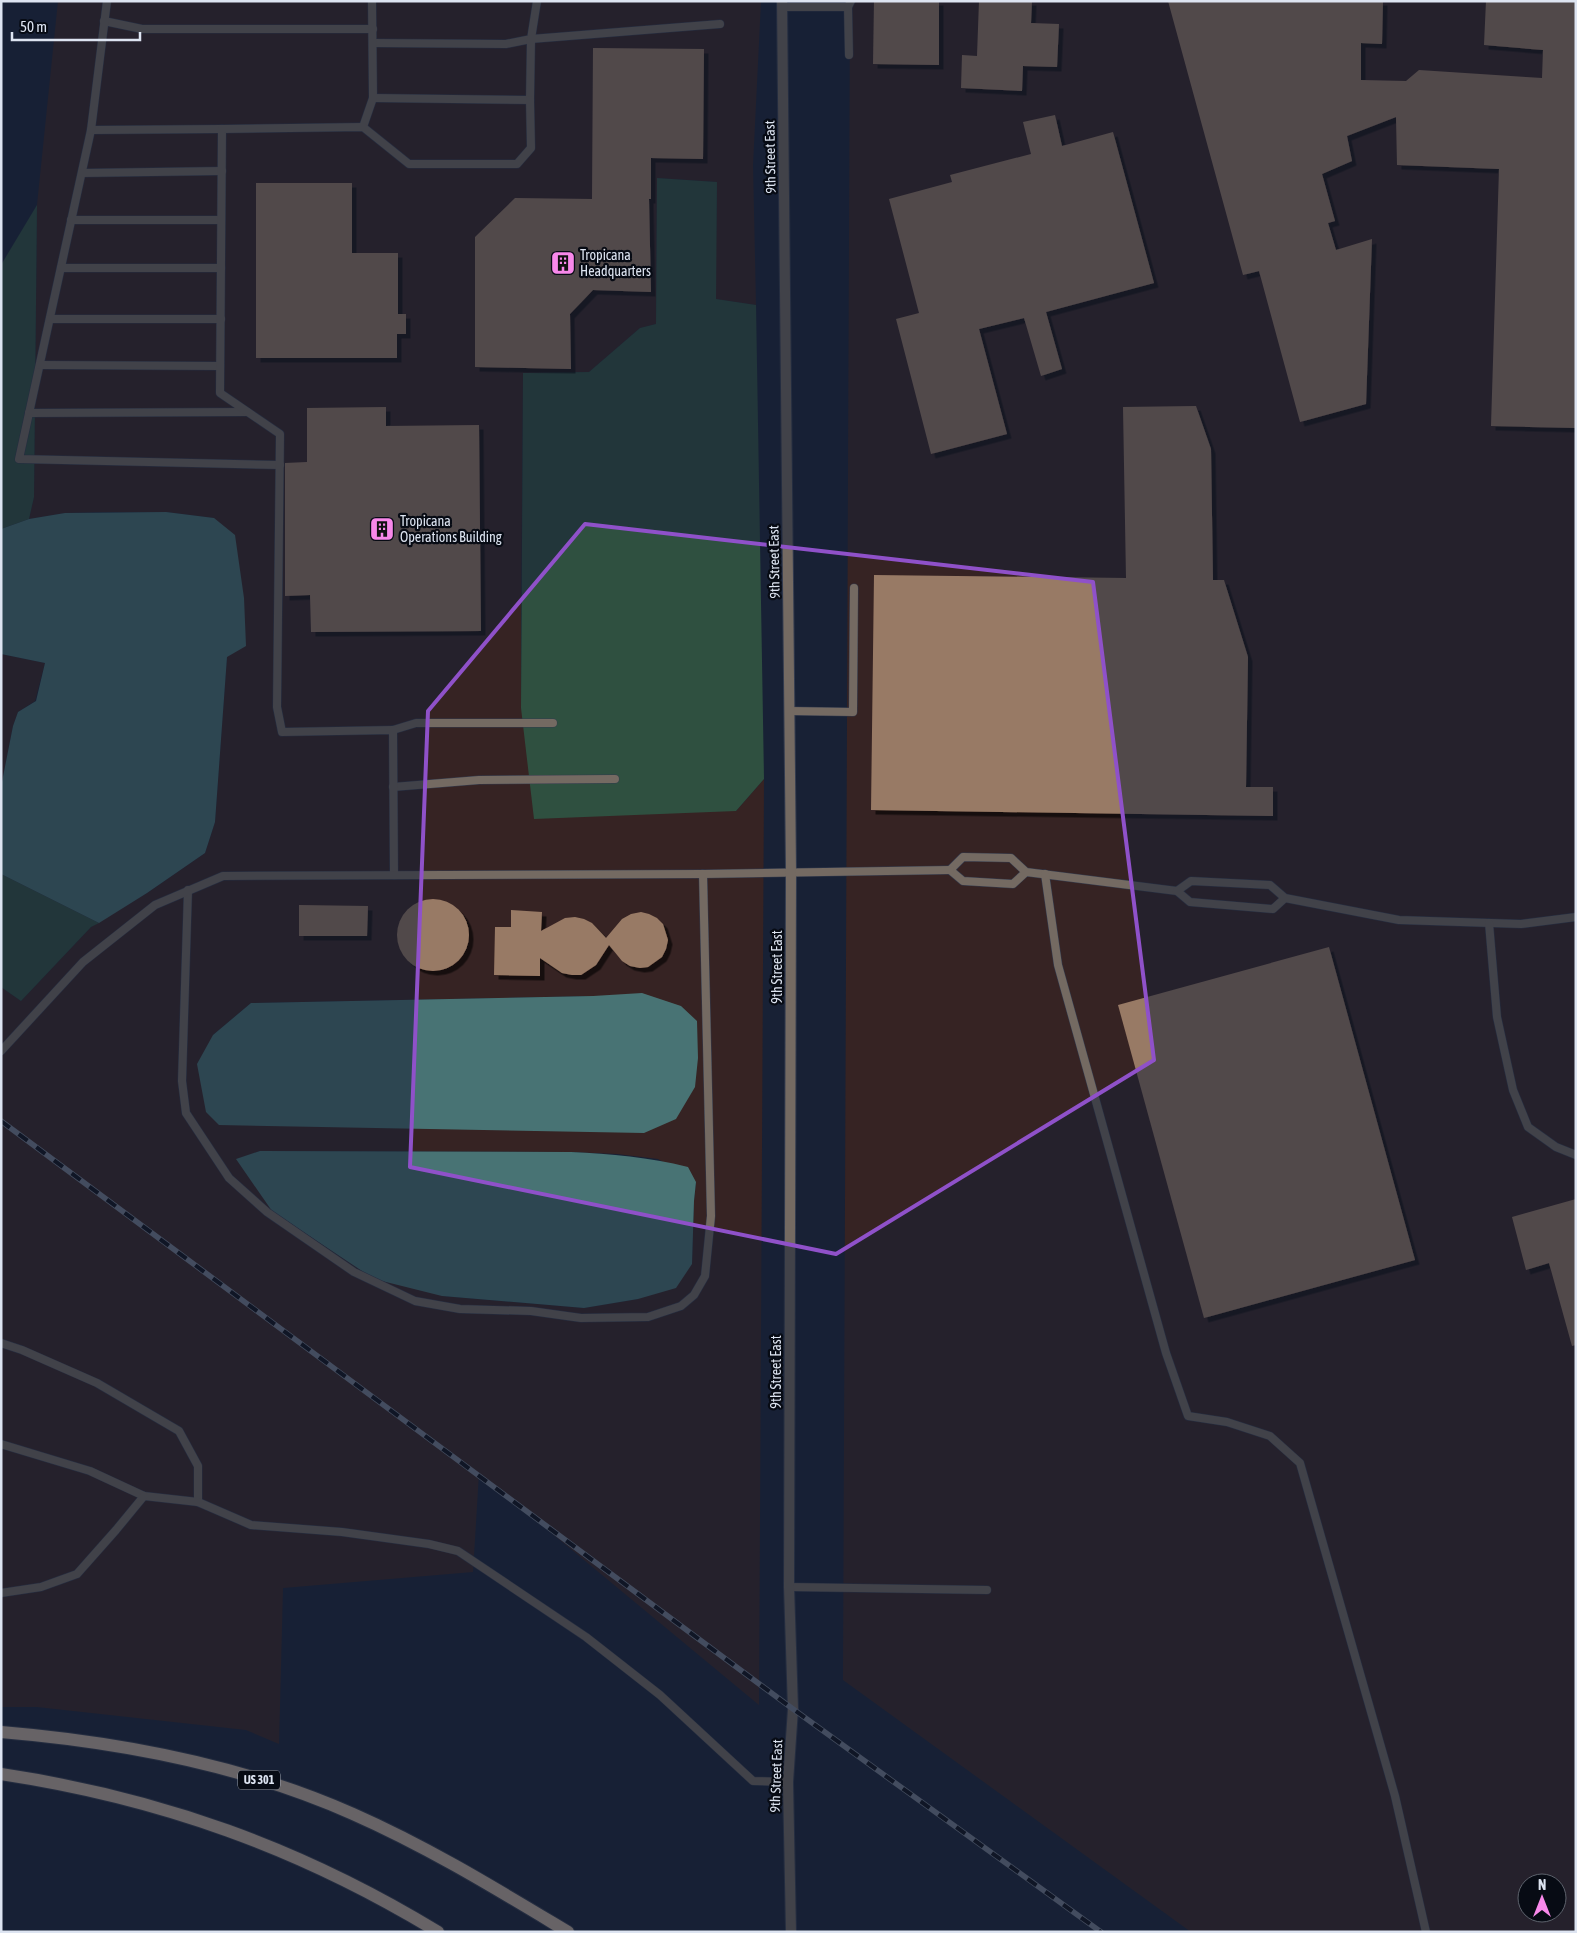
<svg xmlns="http://www.w3.org/2000/svg" width="1577" height="1933" viewBox="0 0 1577 1933" font-family="'Asap Condensed',sans-serif">
<style>
.industrial{fill:#362323;fill-rule:evenodd}
.green{fill:#2f5040}
.water{fill:#487374}
.building{fill:#987a65;filter:url(#shadow)}
.lines{fill:none;stroke-linecap:round;stroke-linejoin:round}
.service-casing{stroke:#343c4f;stroke-width:9}
.tertiary-casing{stroke:#343c4f;stroke-width:12}
.primary-casing{stroke:#343c4f;stroke-width:14}
.service{stroke:#746a62;stroke-width:8}
.tertiary{stroke:#746a62;stroke-width:10}
.primary{stroke:#c7b3a2;stroke-width:12}
.rail-casing{stroke:#798192;stroke-width:5.5}
.rail{stroke:#070b14;stroke-width:4;stroke-dasharray:11;stroke-linecap:butt}
.marked{fill:none;stroke:#8f51c9;stroke-width:4;stroke-linejoin:round}
.labels{text-anchor:middle;dominant-baseline:central;stroke-width:4.5;stroke-linejoin:round;paint-order:stroke}
.shield{fill:#070b14;stroke:#9da3af;stroke-width:1}
.shield-label{font-size:12px;font-weight:bold;fill:#dde4f1}
.street-label{font-size:14px;fill:#dde4f1;stroke:#070b14}
.poi-label{font-size:14px;fill:#dde4f1;stroke:#070b14;text-anchor:start}
</style>
<defs>
<filter id="shadow"><feDropShadow dx="4.5" dy="4.5" stdDeviation="0" flood-color="#0009"/></filter>
</defs>
<rect width="100%" height="100%" fill="#182135"/>
<!-- industrial -->
<g class="industrial">
<path d="M58 1H761L753 165 756 305 715 299 717 182 657 178 656 324 640 328 589 372 523 373 521 621V709L736 811 764 779 759 1705 479 1473 473 1572 283 1588 279 1744 246 1730 37 1707H1V987L21 1001 91 927 147 893 205 853 215 822 227 657 214 518 166 512H102L65 513 29 519 34 497 37 205ZM593 996 213 1035 251 1003ZM260 1151 571 1152 617 1154 658 1159 696 1182 694 1201 692 1264 638 1299 584 1308 442 1296 237 1159Z"/>
<path d="M850 1H1576V1932H1191L843 1680ZM1527 1883H1557V1913H1527Z"/>
<path d="M1 654 45 663 35 701 18 712 13 726 1 787Z"/>
</g>
<!-- green -->
<g class="green">
<path d="M657 178 717 182 716 299 756 305 764 779 736 811 534 819 521 708 523 373 589 372 640 328 656 324Z"/>
<path d="M37 205 34 497 29 519 1 529V265Z"/>
<path d="M1 874 99 923 91 927 21 1001 1 987Z"/>
</g>
<!-- water -->
<g class="water">
<path d="M166 512 214 518 235 535 244 598 246 646 227 657 215 822 205 853 147 893 99 923 1 874V787L13 726 18 712 36 701 45 663 1 654V529L29 519 65 513Z"/>
<path d="M642 993 681 1006 697 1021 698 1058 695 1087 676 1119 644 1133 219 1125 206 1112 197 1064 213 1035 251 1003 593 996Z"/>
<path d="M260 1151 571 1152C611 1154 649 1157 688 1167L696 1182 694 1201 692 1264 676 1288 638 1299 584 1308 442 1296 374 1279 272 1211 236 1159Z"/>
</g>
<!-- building -->
<g class="building">
<path d="M874 1H939V65L873 64Z"/>
<path d="M979 1H1032L1031 23 1059 24 1057 67 1023 66 1022 91 961 88 962 55 977 56Z"/>
<path d="M1168 1H1383L1382 44 1361 43V80L1406 81 1419 70 1542 78 1543 50 1484 45 1486 1H1576V428L1491 426 1499 169 1397 165 1396 117 1347 136 1352 161 1322 174 1335 221 1328 223 1336 250 1372 239 1366 404 1300 422 1259 271 1243 275Z"/>
<path d="M593 48 704 49 703 159 651 158V199H649L651 292 593 290 570 314 571 369 475 367V237L515 198 592 199Z"/>
<path d="M1055 115 1062 146 1113 132 1154 283 1046 312 1062 369 1041 376 1024 318 979 329 1007 434 931 454 896 319 919 313 889 199 952 182 950 175 1031 154 1023 122Z"/>
<path d="M256 183H352V253H398V314H406V334H397V358H256Z"/>
<path d="M1196 406 1211 449 1213 580H1224L1248 657 1246 787H1273V816L871 810 874 575 1126 578 1123 407Z"/>
<path d="M386 407V426L479 425 481 631 311 632 310 595 285 596V463L307 462V408Z"/>
<circle cx="433" cy="935" r="36"/>
<path d="M299 905 368 906 367 936H299Z"/>
<path d="M511 910 542 912 541 931 565 918 575 917 584 919 592 923 606 938 622 919 631 914 641 912 649 914 657 918 663 924 668 940 666 949 662 957 648 967 640 968 630 966 622 961 609 945 596 965 581 975H572L562 973 540 958V976L494 975 495 927H511Z"/>
<path d="M1329 947 1415 1260 1204 1318 1118 1005Z"/>
<path d="M1576 1199V1345L1572 1346 1549 1263 1526 1270 1512 1217Z"/>
</g>
<g class="lines">
<defs>
<g id="service">
<path d="M782 7H848"/>
<path d="M104 21 142 29H373"/>
<path d="M373 43 506 44 531 39 537 1"/>
<path d="M849 55 848 7 851 1"/>
<path d="M373 98 530 100 531 39 720 24"/>
<path d="M363 127 373 98 372 1"/>
<path d="M222 129 91 130 19 459 280 465"/>
<path d="M91 130 107 1"/>
<path d="M82 173 222 171"/>
<path d="M71 220H221"/>
<path d="M61 268H221"/>
<path d="M50 319H221"/>
<path d="M40 365 220 366"/>
<path d="M29 413 247 412"/>
<path d="M789 711 853 712 854 588"/>
<path d="M393 730 416 723H553"/>
<path d="M393 787 479 780 615 779"/>
<path d="M1026 872 1013 884 963 881 950 870 963 857 1011 858 1026 872 1177 891"/>
<path d="M1045 874 1058 965 1166 1353 1188 1416 1227 1422 1270 1436 1300 1463 1395 1796 1426 1932"/>
<path d="M394 875 393 730 282 732 277 707 280 434 220 393 222 129 363 127 409 164H517L531 148 530 100"/>
<path d="M188 890 182 1081 186 1113 229 1178 267 1212 354 1272 415 1301 460 1309 531 1311 581 1318 648 1317 681 1306 694 1295 705 1276 711 1216 703 874"/>
<path d="M1285 898 1273 909 1190 902 1177 891 1191 881 1270 885 1285 898 1399 920 1521 924 1576 917"/>
<path d="M1489 923 1497 1017 1513 1090 1528 1127 1556 1147 1576 1155"/>
<path d="M1 1051 83 962 155 905 223 876 703 874 950 870"/>
<path d="M1 1343 22 1350 97 1383 179 1431 198 1466V1502"/>
<path d="M1 1444 90 1471 144 1496 198 1502 251 1525 342 1532 429 1544 458 1551 586 1637 660 1695 753 1781 788 1782"/>
<path d="M789 1587 987 1590"/>
<path d="M1 1593 41 1587 77 1574 116 1530 144 1496"/>
</g>
<path id="tertiary" d="M782 1 791 872 789 1587 793 1709 788 1782 791 1932"/>
<g id="primary">
<path d="M1 1732C121 1742 243 1765 353 1814 428 1847 498 1890 568 1932"/>
<path d="M1 1774C160 1798 300 1848 438 1932"/>
</g>
</defs>
<!-- service casing -->
<use href="#service" class="service-casing"/>
<!-- tertiary casing -->
<use href="#tertiary" class="tertiary-casing"/>
<!-- primary casing -->
<use href="#primary" class="primary-casing"/>
<!-- service -->
<use href="#service" class="service"/>
<!-- tertiary -->
<use href="#tertiary" class="tertiary"/>
<!-- primary -->
<use href="#primary" class="primary"/>
<defs>
<path id="rail" d="M1 1121 793 1709 1101 1932"/>
</defs>
<!-- rail casing -->
<use href="#rail" class="rail-casing"/>
<!-- rail -->
<use href="#rail" class="rail"/>
</g>
<!-- marked area -->
<path d="M0 0H1577V1933H0ZM585 524 1093 582 1154 1060 836 1254 410 1167 428 711Z" fill="#182135" fill-opacity=".55" fill-rule="evenodd"/>
<path class="marked" d="M585 524 1093 582 1154 1060 836 1254 410 1167 428 711Z"/>
<!-- icons -->
<defs>
<symbol id="building-square" viewBox="-11 -11 22 22"><rect x="-9" y="-9" width="18" height="18" rx="4" fill="#f888ea" stroke="#070b14"/><path d="M-4-6H4V6H1V3H-1V6H-4ZM-2.5-4.3h1.7v1.8h-1.7ZM.8-4.3h1.7v1.8H.8ZM-2.5-1h1.7V.8h-1.7ZM.8-1h1.7V.8H.8Z" fill="#111"/></symbol>
</defs>
<g fill-rule="evenodd">
<use href="#building-square" x="549" y="249" width="28" height="28"/>
<use href="#building-square" x="368" y="515" width="28" height="28"/>
</g>
<g class="labels">
<!-- shield labels -->
<rect class="shield" x="238" y="1770.5" width="42" height="19" rx="4"/>
<g class="shield-label">
<text x="259" y="1780">US 301</text>
</g>
<!-- street labels -->
<g class="street-label">
<text transform="translate(770 157) rotate(-91)">9th Street East</text>
<text transform="translate(774 562) rotate(-91)">9th Street East</text>
<text transform="translate(777 967) rotate(-90)">9th Street East</text>
<text transform="translate(776 1372) rotate(-90)">9th Street East</text>
<text transform="translate(776 1776) rotate(-88)">9th Street East</text>
</g>
<!-- poi labels -->
<g class="poi-label">
<text x="580" y="255">Tropicana<tspan x="580" dy="16">Headquarters</tspan></text>
<text x="400" y="521">Tropicana<tspan x="400" dy="16">Operations Building</tspan></text>
</g>
</g>
<!-- border -->
<rect width="1577" height="1933" fill="none" stroke="#dde4f1" stroke-width="5"/>
<!-- north arrow -->
<g transform="translate(1542 1898)"><circle r="24" fill="#070b14" stroke="#5d626c"/>
<path d="M0-4L9 19L0 12L-9 19Z" fill="#f888ea"/>
<text y="-8" font-size="14" font-weight="bold" text-anchor="middle" fill="#dde4f1">N</text>
</g>
<!-- scale -->
<path d="M12 32v8h128v-8" fill="none" stroke="#dde4f1" stroke-width="2.5"/>
<text x="20" y="32" font-size="15" fill="#dde4f1" stroke="#070b14" stroke-width="4" paint-order="stroke">50 m</text>
</svg>
